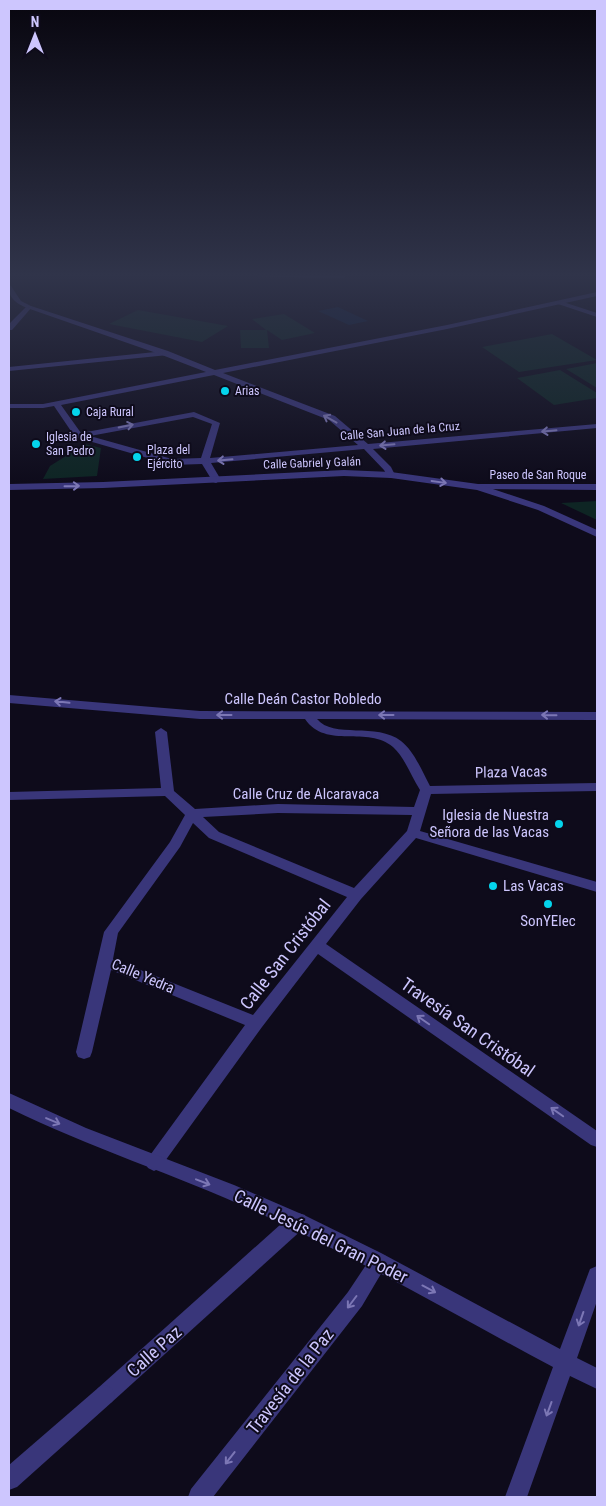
<svg xmlns="http://www.w3.org/2000/svg" width="606" height="1506" viewBox="0 0 606 1506" font-family="'Roboto Condensed',sans-serif">
<style>
.green{fill:#0e2524}
.water{fill:#0b1c3a}
.lines{fill:none;stroke-linecap:round;stroke-linejoin:round}
.pedestrian{fill:#39367a;fill-rule:evenodd}
.minor{fill:#39367a;fill-rule:evenodd}
.tertiary{fill:#39367a;fill-rule:evenodd}
.oneway{stroke:#7c77b5}
.poi-dot{fill:#04d4ec;stroke:#0e0b1b;stroke-width:2}
.labels{text-anchor:middle;dominant-baseline:central;stroke-width:4;stroke-linejoin:round;paint-order:stroke}
.far-poi-label{font-size:12px;fill:#cdc6fe;stroke:#0e0b1b;text-anchor:start}
.far-street-label{font-size:12px;fill:#cdc6fe;stroke:#0e0b1b}
.street-label{font-size:15px;fill:#cdc6fe;stroke:#0e0b1b}
.poi-label{font-size:15px;fill:#cdc6fe;stroke:#0e0b1b;text-anchor:end}
.near-street-label{font-size:18px;fill:#cdc6fe;stroke:#0e0b1b}
</style>
<rect width="100%" height="100%" fill="#0e0b1b"/>
<!-- green -->
<g class="green">
<path d="M138 310 228 326 202 342 109 324Z"/>
<path d="M284 314 315 333 282 340 267 330 269 348H241L240 330H266L252 319Z"/>
<path d="M552 334 597 360 519 372 482 347Z"/>
<path d="M597 363V388L566 369Z"/>
<path d="M560 370 597 393V398L554 405 517 378Z"/>
<path d="M85 444 101 448 97 476 43 479 50 466Z"/>
<path d="M597 501V520L561 503Z"/>
</g>
<!-- water -->
<path class="water" d="M338 307 368 321 349 325 318 311Z"/>
<g class="lines">
<!-- pedestrian -->
<g class="pedestrian">
<path d="M560 301 597 313V317L558 304V302Z"/>
<path d="M27 306 32 307 12 330H9V324Z"/>
<path d="M165 351 169 353 168 355 9 371V367Z"/>
<path d="M478 484H597V490L475 489 473 487Z"/>
<path d="M298 1213 305 1215 307 1221 305 1227 112 1402 105 1405 98 1402 95 1395 98 1388 291 1215Z"/>
</g>
<!-- minor -->
<g class="minor">
<path d="M9 273H17L9 277Z"/>
<path d="M183 273 342 274 352 273 343 278 186 275Z"/>
<path d="M9 285 11 286 21 301 31 306 168 351 215 370 447 325 597 292V296L447 329 223 373 335 416 368 444 597 424V428L373 449 391 467 395 475 391 478 388 477 384 470 364 449 211 463 221 480 216 483 213 482 202 464 172 465 75 437 54 406 43 408H9V404H43L206 372 162 355 27 308C16 303 8 298 9 285ZM214 375 329 420 358 445 210 458 220 423 194 412 81 433 61 405ZM193 417 212 424 201 458 172 459 90 436Z"/>
<path d="M9 695 200 711 597 712V720L317 719C333 739 377 722 401 741 414 751 422 771 430 786L597 783V791L431 794 420 831 597 882V892L416 838 361 899 326 944 597 1131V1147L591 1145 318 954 262 1027 160 1168 154 1171 148 1168 145 1163 148 1158 245 1025 111 970 92 1052 90 1057 84 1059 78 1057 76 1052 104 932 170 842 185 815 165 796 9 800V792L161 788 155 732 161 728 167 732 174 791 195 809 278 804 414 807 420 790C411 776 405 758 393 747 368 725 326 750 305 719H200L9 703ZM278 813 412 815 407 831 354 888 219 832 203 817ZM193 823 209 838 347 897 253 1015 113 959 118 933 180 847Z"/>
<path d="M379 1253 386 1256 388 1262 362 1306 213 1497H188L191 1489 348 1292 372 1256Z"/>
<path d="M105 1385 112 1388 115 1395 112 1402 17 1487 9 1490V1465L98 1388Z"/>
</g>
<!-- tertiary -->
<g class="tertiary">
<path d="M344 470 391 472 478 484 544 506 597 530V537L538 510 477 490 391 478 344 476 103 488 9 490V484L103 482Z"/>
<path d="M9 1093 86 1128 234 1185 306 1216 381 1253 560 1349 590 1269 597 1266V1301L577 1358 597 1368V1389L570 1376 527 1497H505L553 1367C455 1315 360 1259 259 1213 177 1175 90 1148 9 1108Z"/>
</g>
</g>
<!-- one-way arrows -->
<defs><path id="oneway-shaft" d="M-6 0H5M1.5-3L5.5 0L1.5 3" fill="none" stroke-width="1.6" stroke-linecap="round" stroke-linejoin="round" transform="scale(1.25)"/></defs>
<g class="oneway">
<use href="#oneway-shaft" transform="translate(330 419) rotate(-151)"/>
<use href="#oneway-shaft" transform="translate(126 426) rotate(-11)"/>
<use href="#oneway-shaft" transform="translate(549 431) rotate(175)"/>
<use href="#oneway-shaft" transform="translate(387 445) rotate(175)"/>
<use href="#oneway-shaft" transform="translate(225 460) rotate(175)"/>
<use href="#oneway-shaft" transform="translate(439 482) rotate(8)"/>
<use href="#oneway-shaft" transform="translate(72 486) rotate(-1)"/>
<use href="#oneway-shaft" transform="translate(62 702) rotate(-174)"/>
<use href="#oneway-shaft" transform="translate(224 715) rotate(-180)"/>
<use href="#oneway-shaft" transform="translate(386 715) rotate(180)"/>
<use href="#oneway-shaft" transform="translate(549 715) rotate(-179)"/>
<use href="#oneway-shaft" transform="translate(423 1020) rotate(-145)"/>
<use href="#oneway-shaft" transform="translate(557 1112) rotate(-145)"/>
<use href="#oneway-shaft" transform="translate(53 1121) rotate(23)"/>
<use href="#oneway-shaft" transform="translate(203 1182) rotate(21)"/>
<use href="#oneway-shaft" transform="translate(429 1289) rotate(28)"/>
<use href="#oneway-shaft" transform="translate(352 1302) rotate(127)"/>
<use href="#oneway-shaft" transform="translate(581 1319) rotate(109)"/>
<use href="#oneway-shaft" transform="translate(549 1409) rotate(110)"/>
<use href="#oneway-shaft" transform="translate(230 1458) rotate(128)"/>
</g>
<!-- sky -->
<linearGradient id="sky" x2="0" y2="1"><stop stop-color="#08060f"/><stop offset="0.57" stop-color="#30344a"/><stop offset="1" stop-color="#30344a" stop-opacity="0"/></linearGradient>
<rect width="606" height="483" fill="url(#sky)"/>
<!-- markers -->
<g class="poi-dot">
<circle cx="225" cy="391" r="5"/>
<circle cx="76" cy="412" r="5"/>
<circle cx="36" cy="444" r="5"/>
<circle cx="137" cy="457" r="5"/>
<circle cx="559" cy="824" r="5"/>
<circle cx="493" cy="886" r="5"/>
<circle cx="548" cy="904" r="5"/>
</g>
<g class="labels">
<!-- far-poi labels -->
<g class="far-poi-label">
<text x="235" y="391">Arias</text>
<text x="86" y="412">Caja Rural</text>
<text x="46" y="437">Iglesia de<tspan x="46" dy="14">San Pedro</tspan></text>
<text x="147" y="450">Plaza del<tspan x="147" dy="14">Ejército</tspan></text>
</g>
<!-- far-street labels -->
<g class="far-street-label">
<text transform="translate(400 431) rotate(-5)">Calle San Juan de la Cruz</text>
<text transform="translate(312 463) rotate(-2)">Calle Gabriel y Galán</text>
<text x="538" y="475">Paseo de San Roque</text>
</g>
<!-- street labels -->
<g class="street-label">
<text x="303" y="699">Calle Deán Castor Robledo</text>
<text transform="translate(511 772) rotate(-1)">Plaza Vacas</text>
<text x="306" y="794">Calle Cruz de Alcaravaca</text>
<text transform="translate(143 976) rotate(23)">Calle Yedra</text>
</g>
<!-- poi labels -->
<g class="poi-label">
<text x="549" y="815">Iglesia de Nuestra<tspan x="549" dy="17">Señora de las Vacas</tspan></text>
<text x="503" y="886" text-anchor="start">Las Vacas</text>
<text x="548" y="921" text-anchor="middle">SonYElec</text>
</g>
<!-- near-street labels -->
<g class="near-street-label">
<text transform="translate(285 954) rotate(-52)">Calle San Cristóbal</text>
<text transform="translate(468 1027) rotate(35)">Travesía San Cristóbal</text>
<text transform="translate(321 1236) rotate(26)">Calle Jesús del Gran Poder</text>
<text transform="translate(154 1351) rotate(-42)">Calle Paz</text>
<text transform="translate(290 1381) rotate(-52)">Travesía de la Paz</text>
</g>
</g>
<!-- border -->
<rect width="606" height="1506" fill="none" stroke="#cdc6fe" stroke-width="20"/>
<!-- north arrow -->
<g transform="translate(35 35)" stroke="#0e0b1b" stroke-width="4" paint-order="stroke">
<path d="M0-4L9 19L0 12L-9 19Z" fill="#cdc6fe"/>
<text y="-8" font-size="14" font-weight="bold" text-anchor="middle" fill="#cdc6fe">N</text>
</g>
</svg>
